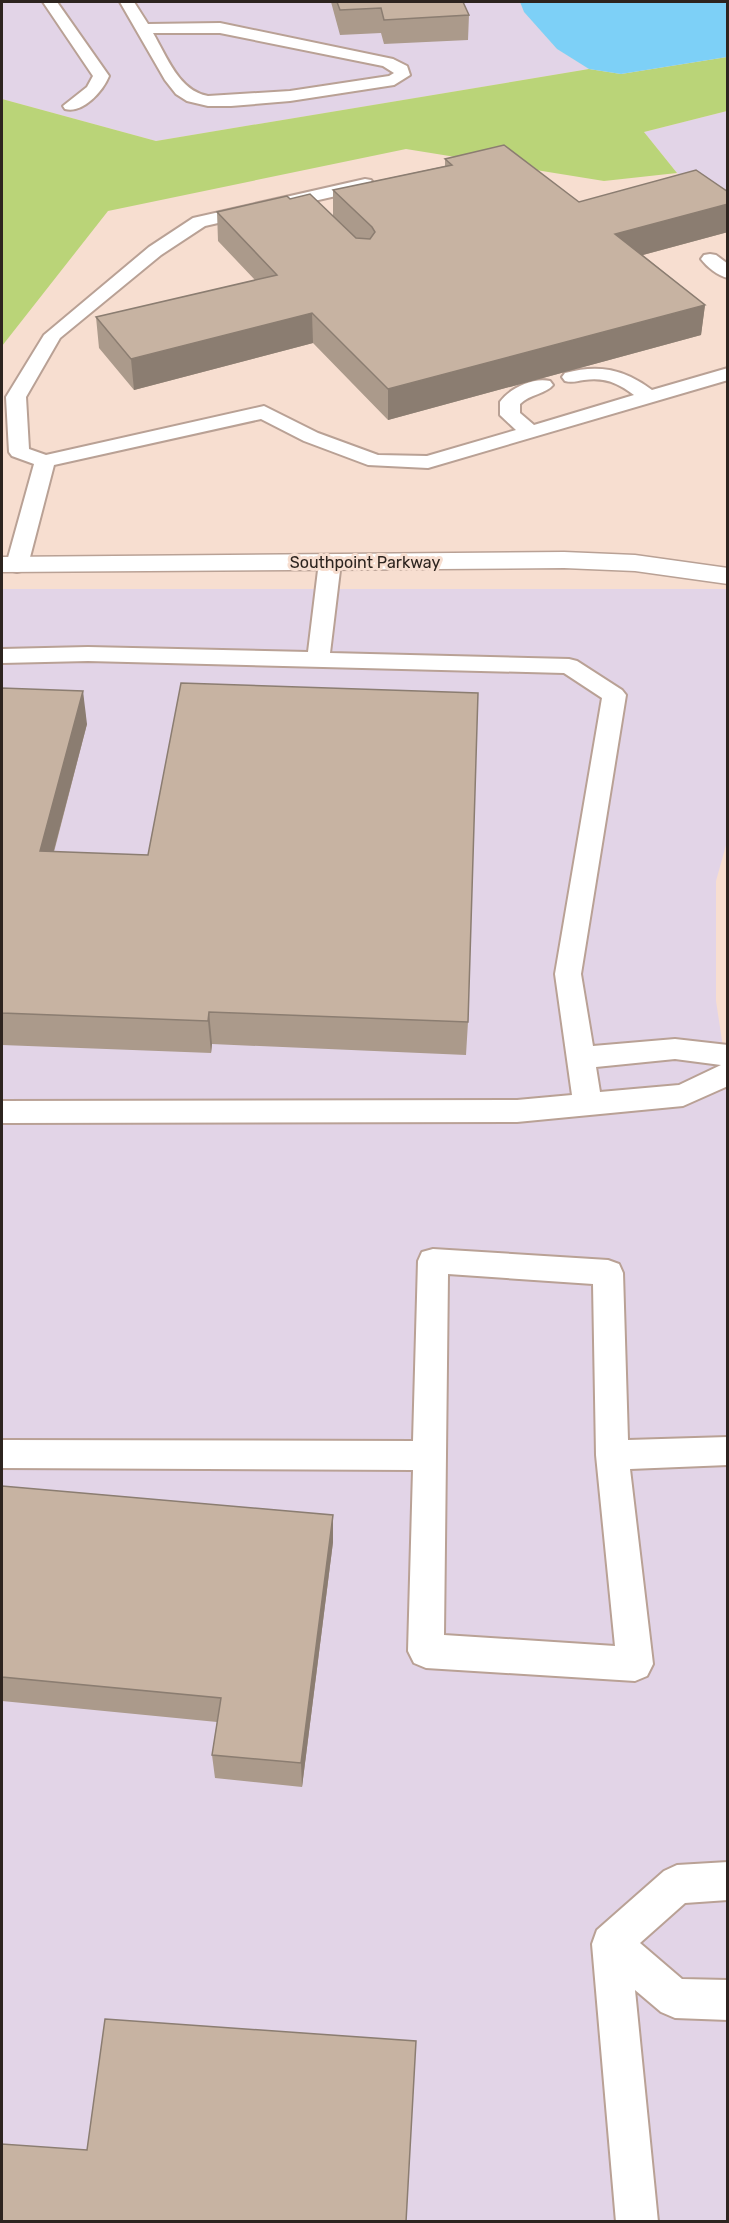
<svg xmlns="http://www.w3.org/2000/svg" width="729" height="2223" viewBox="0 0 729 2223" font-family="Rubik,sans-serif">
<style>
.commercial{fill:#e2d4e7}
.green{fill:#bad478}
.water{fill:#7dd0f7}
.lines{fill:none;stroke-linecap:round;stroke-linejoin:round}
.lane-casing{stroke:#b9a195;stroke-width:4}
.secondary-casing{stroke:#b9a195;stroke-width:3}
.lane{fill:#fff;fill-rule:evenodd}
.secondary{fill:#fff;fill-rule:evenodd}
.wall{fill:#ab9a8b}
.shaded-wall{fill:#8b7d71}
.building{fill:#c7b3a2;stroke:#8b7d71;stroke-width:1.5}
.labels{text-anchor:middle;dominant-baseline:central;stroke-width:6;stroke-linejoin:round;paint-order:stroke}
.far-street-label{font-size:16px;fill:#2d241f;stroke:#f7ded0}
</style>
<rect width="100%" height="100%" fill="#f7ded0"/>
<!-- commercial -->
<g class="commercial">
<path d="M2 2H520L524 12 557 49 589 69 156 141 2 99Z"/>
<path d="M727 111V207L677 173 644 132Z"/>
<path d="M2 589H727L728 838 716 881V1001L728 1080 727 2221H2Z"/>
</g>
<!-- green -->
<path class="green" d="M727 57V111L644 132 677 173 604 181 406 149 108 211 2 346V99L156 141 589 69 621 74Z"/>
<!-- water -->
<path class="water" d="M520 2H727V57L621 74 589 69 557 49 524 12Z"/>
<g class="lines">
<defs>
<g id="lane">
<path d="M43 2H57L109 76C103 91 83 114 65 109L63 106 87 87 93 76Z"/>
<path d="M120 2H134L148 24 220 23 393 59 407 66 410 75 394 85 290 101 231 106H208L187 101 176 94 165 80ZM153 33H220L383 66 394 73 389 76 290 91 208 96C179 91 167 57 153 33Z"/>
<path d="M365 179 371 180 374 184 371 188 205 226 161 255 60 338 26 397 29 449 46 455 264 406 318 433 378 455 427 456 516 430 500 415V402C510 388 533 377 550 381L553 385C546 394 530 394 520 404V413L534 425 634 395C618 383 605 377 584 380 577 381 572 383 565 381L562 377 565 373C599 364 624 369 652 390L728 368V380L428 468 368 465 304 441 261 419 54 465 28 565 25 570 17 572 9 570 6 565 34 464 12 456 9 452 6 397 44 335 149 247 193 218Z"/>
<path d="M710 254 716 255 728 264V278C718 276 707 267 701 259L704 255Z"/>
<path d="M330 555 338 557 341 562 330 653 569 659 577 661 622 690 626 695 581 974 593 1046 675 1039 728 1045V1086L683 1106 517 1122 2 1123V1101L517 1100 572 1095 555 974 602 698 564 673 88 661 2 663V649L88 647 308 652 319 562 322 557ZM675 1059 721 1065 679 1085 600 1092 596 1067Z"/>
<path d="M433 1249 608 1260 619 1264 623 1273 628 1440 728 1437V1465L630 1469 653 1664 647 1676 635 1681 426 1668 414 1663 408 1651 413 1470 2 1468V1440L413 1441 418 1261 422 1252ZM448 1274 593 1284 596 1455 615 1646 444 1635Z"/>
<path d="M728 1862V1900L685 1903 640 1943 682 1979 728 1980V2020L675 2018 661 2012 635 1990 658 2222H616L592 1944 597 1930 664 1871 677 1865Z"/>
</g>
<path id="secondary" d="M564 552 635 555 728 568V584L635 571 564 568 2 572V557Z"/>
</defs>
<!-- lane casing -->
<use href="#lane" class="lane-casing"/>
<!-- secondary casing -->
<use href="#secondary" class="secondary-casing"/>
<!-- lane -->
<use href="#lane" class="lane"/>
<!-- secondary -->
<use href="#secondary" class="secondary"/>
</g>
<!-- wall -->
<g class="wall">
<path d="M331 2H463L469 15 468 40 384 44 381 33 340 35Z"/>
<path d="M445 159 579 202 728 192V232L643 255 705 305 701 335 388 420 313 343 134 390 99 348 96 317 255 280 218 241 217 212 290 199 333 216V190L445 166Z"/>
<path d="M2 688 87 724 54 852 468 1022 466 1055 212 1044 211 1053 2 1045Z"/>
<path d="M2 1486 333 1515V1542L302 1787 215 1778 212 1755 217 1722 2 1701Z"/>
</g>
<!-- shaded-wall -->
<g class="shaded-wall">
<path d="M728 204V232L613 263 615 234Z"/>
<path d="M705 305 701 335 388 420V389Z"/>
<path d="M312 313 313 343 134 390 131 359Z"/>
<path d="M83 691 87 724 45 884 40 851Z"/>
<path d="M209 1012 212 1044 211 1053 208 1021Z"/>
<path d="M333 1515V1542L302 1787 301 1763Z"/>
</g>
<!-- building -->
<g class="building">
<path d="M337 2H463L469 15 384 20 381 8 340 10Z"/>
<path d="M504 145 579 202 696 170 728 192V204L615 234 705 305 388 389 312 313 131 359 96 317 277 275 217 212 287 196 290 199 310 194 356 238 370 239 375 232 372 227 333 190 452 165 445 159Z"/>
<path d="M181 683 478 693 468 1022 209 1012 208 1021 2 1013V688L83 691 40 851 148 855Z"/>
<path d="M2 1486 333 1515 301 1763 212 1755 221 1698 2 1677Z"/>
<path d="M105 2019 416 2041 406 2222H2V2144L87 2150Z"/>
</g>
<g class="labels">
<!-- far-street labels -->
<g class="far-street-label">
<text x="365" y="562">Southpoint Parkway</text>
</g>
</g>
<!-- border -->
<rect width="729" height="2223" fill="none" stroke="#2d241f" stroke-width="6"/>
</svg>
